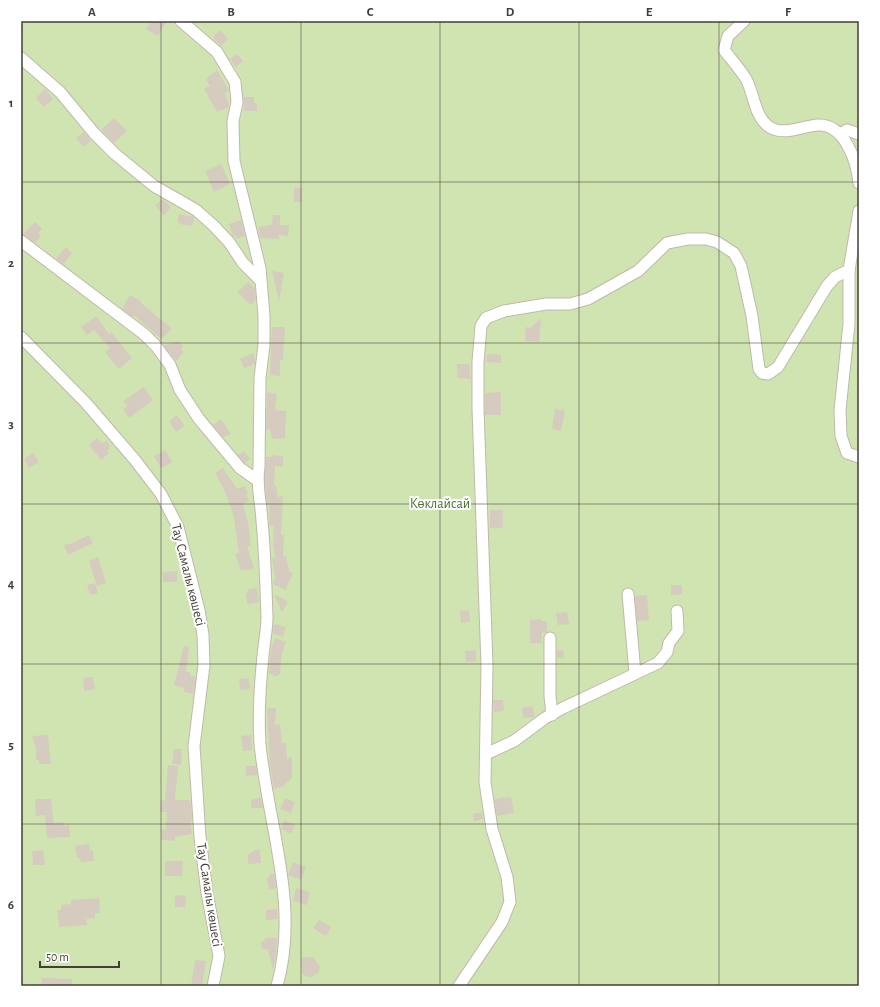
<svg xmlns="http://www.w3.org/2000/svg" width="880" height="1007" viewBox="0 0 880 1007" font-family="'Alegreya Sans',sans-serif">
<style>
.garden{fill:#d0e4b1}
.building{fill:#d6cbbf}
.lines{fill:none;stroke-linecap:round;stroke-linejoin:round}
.minor-casing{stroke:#c0b8ac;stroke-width:13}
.minor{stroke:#fff;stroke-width:11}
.grid{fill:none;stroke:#443e36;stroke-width:1;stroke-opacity:0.55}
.labels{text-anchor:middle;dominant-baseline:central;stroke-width:4;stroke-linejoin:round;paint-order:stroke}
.park-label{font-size:14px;fill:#4c722d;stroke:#fff}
.street-label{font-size:14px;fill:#443e36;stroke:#fff}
.neatline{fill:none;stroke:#443e36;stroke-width:1.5}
.grid-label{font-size:13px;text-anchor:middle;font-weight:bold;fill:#443e36}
</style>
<rect width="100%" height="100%" fill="#f2eee6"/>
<!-- garden -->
<rect class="garden" x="21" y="21" width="838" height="965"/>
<!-- building -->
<g class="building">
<path d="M151 21H167L158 36 146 29Z"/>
<path d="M220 30 228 39 221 46 214 39V36Z"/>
<path d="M237 54 243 61 236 67 230 59Z"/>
<path d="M217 70 229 90 225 93 229 105V107L217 112 204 89 210 86 206 79Z"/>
<path d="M45 89 53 99 44 107 36 98Z"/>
<path d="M244 97H254V103H257V111H244Z"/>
<path d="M114 118 127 131 114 143 101 130Z"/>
<path d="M84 132 91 141 83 147 76 138Z"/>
<path d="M221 164 230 184 214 192 205 171Z"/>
<rect x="294" y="188" width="8" height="14"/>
<path d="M162 199 171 207 164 215 155 206Z"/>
<path d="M179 214 194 217 192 226 179 224 180 222H177Z"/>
<path d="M273 215H280V225H289L288 236 279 235V239L260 238 258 227 272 225Z"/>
<path d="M241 220 245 236 237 239 236 236H233L229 224Z"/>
<path d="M35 222 42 229 38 233 41 236 35 243 23 234Z"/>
<path d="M66 247 72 253 64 264 56 259Z"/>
<path d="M272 271 284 273 279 301Z"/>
<path d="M248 282 255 289 256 300 251 305 237 292Z"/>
<path d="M130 295 141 301V303L172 329 161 339 134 315 133 317 122 309Z"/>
<path d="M96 316 109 334 111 332 132 358 119 369 105 352 110 348 94 330 87 335 81 327Z"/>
<path d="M541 318 539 342 525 341 526 327 530 328Z"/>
<path d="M272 327H285L283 361 280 360V376L270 375Z"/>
<path d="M178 341 183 346 181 349 184 352 176 361 164 346Z"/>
<path d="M254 353 255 364 244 368 240 359Z"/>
<path d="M487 354 501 355V363L486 362Z"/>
<path d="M457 364H469L471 379 457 378Z"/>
<path d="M144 387 153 400 129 418 123 409 127 406 123 401Z"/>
<path d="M267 392 277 394 275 410 286 411 285 438 272 439 270 429 266 430Z"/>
<path d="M501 392V415H485V393Z"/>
<path d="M555 409 565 411 561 431 552 429Z"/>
<path d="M177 415 185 426 176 432 169 421Z"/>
<path d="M221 419 231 434 223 437 213 425Z"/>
<path d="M97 438 101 443 107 441 110 448 107 450 109 453 101 460 89 445Z"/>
<path d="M165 450 172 462 161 468 154 456Z"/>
<path d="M244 451 250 459 245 463 238 455Z"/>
<path d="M33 453 39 462 29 468 24 459Z"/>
<path d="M272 455 283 456V466H275L274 486H276L278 497 283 496 281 535H284L283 556H286L289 571 293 573 285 590 273 584 275 577 272 558 275 557 273 543V526H270L269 504 267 505 265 480 266 457H272Z"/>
<path d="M223 468 237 489 245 486 248 494 246 495 249 501 243 504 248 523 251 546H247L254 568 246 571 245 569 241 571 235 554 239 553 233 513 223 487 215 473Z"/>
<rect x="490" y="510" width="13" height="18"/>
<path d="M89 535 93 543 68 555 64 545 73 543Z"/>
<path d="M98 557 106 583 97 586 89 561Z"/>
<path d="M177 571V582H163V572Z"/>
<path d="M95 583 98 593 90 595 87 585Z"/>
<path d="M671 585H682V594L671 595Z"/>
<path d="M257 588 259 602 247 604 246 593H248V589Z"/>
<path d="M274 594 288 602 282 612Z"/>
<path d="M647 595 649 620 637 621 635 596Z"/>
<path d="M469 610 470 622 461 623 460 611Z"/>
<path d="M567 612 569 624 558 625 556 613Z"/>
<path d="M541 619V621H547V632L542 633V643H530V620Z"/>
<path d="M274 624 286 627 283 637 273 634Z"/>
<path d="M275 638 286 642 282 653 280 674 274 677 273 674H269L271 649Z"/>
<path d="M184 646 189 647 186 672H190V676L196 677 193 694 184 692V688L174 685Z"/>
<path d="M476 650V661L466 662 465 651Z"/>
<path d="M557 650H563L564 658H557Z"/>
<path d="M93 677 95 689 84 691 83 678Z"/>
<path d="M249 678 250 689 240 690 239 679Z"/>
<path d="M493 700H503L504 711 494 712Z"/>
<path d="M533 706 534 717 523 718 522 708Z"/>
<path d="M267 708H276L275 725 280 724 282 743H286L287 759 292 757V778L282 787 274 789 270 765Z"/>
<path d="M48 735 51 764H39V760H36V748L32 736Z"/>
<path d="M251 735 252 750 243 751 241 736Z"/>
<path d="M174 749H182L181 765 172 764Z"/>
<path d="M168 765 178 766 175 800H190L191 807 192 821H190L192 834 175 837V841L161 840V829L166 830 167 812H160L161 800 165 801Z"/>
<path d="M246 766H256L257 775 246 776Z"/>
<path d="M261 797 263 808H251V800Z"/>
<path d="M504 797 505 798 511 797 514 813 497 816 495 799Z"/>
<path d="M285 798 295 802 291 813 280 809Z"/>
<path d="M35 799H51L54 823 63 822 64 826 69 825 70 837 47 838 45 815 36 816Z"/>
<path d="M482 812 483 819 474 821 473 814Z"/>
<path d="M284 820 295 825 291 834 281 829Z"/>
<path d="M89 844 90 851 93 850 94 861 81 862 80 858H77L75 846Z"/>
<path d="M43 850 45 865H33L32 851Z"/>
<path d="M255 850H260L261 863 248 864V855Z"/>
<path d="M165 861H183L182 876H165Z"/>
<path d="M293 862 306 867 301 880 288 875Z"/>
<path d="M274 873 276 888 269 890 267 879 270 874Z"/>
<path d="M296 888 310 892 307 905 293 901Z"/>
<path d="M175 895 186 896 185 907H175Z"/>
<path d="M99 898 100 913H95V918L86 919 87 925 59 927 57 910H61V905L71 904V900Z"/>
<path d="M277 909 278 919 266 920V910Z"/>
<path d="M319 920 331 927 326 936 313 928Z"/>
<path d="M266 938H277L276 955 273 970 268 949H262L261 943Z"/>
<path d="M308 957 314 958 320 967 319 972 311 977 305 976 302 973 301 959Z"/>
<path d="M195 960 206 961 202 986H191Z"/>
<path d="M42 978 72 979V986H41Z"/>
</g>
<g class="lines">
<defs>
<g id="minor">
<path d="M181 21 217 52 235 82 237 102 233 121 234 161 260 268 264 316V345L260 378 259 467C256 485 261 502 262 521 265 553 266 585 267 617 267 630 264 643 263 656 260 685 258 715 260 744 268 825 300 905 277 986"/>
<path d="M744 21 728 36 724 50C731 59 740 69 746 79 754 93 754 115 768 126 782 137 802 126 818 125 845 124 857 162 859 183"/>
<path d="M21 58 60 92 94 133 115 154 154 186 196 210 213 225 229 242 243 263 261 281"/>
<path d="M840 134 847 130 859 134"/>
<path d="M21 241 144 334 156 346 170 365 180 390 199 419 240 468 257 480"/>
<path d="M849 270V324L840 410 841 436 847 453 859 457"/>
<path d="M21 337 86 403 135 460 161 494 178 527 199 610 203 635 204 665 194 746 200 837 207 893 219 956 213 986"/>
<path d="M628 594 635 673"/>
<path d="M550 638V696L552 715"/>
<path d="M486 754 514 741 545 718 563 708 658 663 667 652 669 643 678 631 677 611"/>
<path d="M459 986 502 922 510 902 507 877 492 829 485 782 487 666 478 408V362L481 326 486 318 504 311 546 304H570L588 299 638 271 667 243 688 239H706L717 242 734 253 741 266 752 316 759 369 762 373 768 374 778 367 827 286 835 277 849 270 859 211"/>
</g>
</defs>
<!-- minor casing -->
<use href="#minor" class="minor-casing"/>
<!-- minor -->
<use href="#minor" class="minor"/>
</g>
<!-- grid -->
<path class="grid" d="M161 21V986M301 21V986M440 21V986M579 21V986M719 21V986M21 182H859M21 343H859M21 504H859M21 664H859M21 824H859"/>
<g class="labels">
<!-- park labels -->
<g class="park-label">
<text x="440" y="504">Көклайсай</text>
</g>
<!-- street labels -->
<g class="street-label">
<text transform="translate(188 575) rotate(76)">Тау Самалы көшесі</text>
<text transform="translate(209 895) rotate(81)">Тау Самалы көшесі</text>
</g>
</g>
<!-- border -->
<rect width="880" height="1007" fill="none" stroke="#ffffff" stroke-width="44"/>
<!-- scale -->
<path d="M40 961v6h79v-6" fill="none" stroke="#443e36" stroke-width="2"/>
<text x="46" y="961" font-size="12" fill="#443e36" stroke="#ffffff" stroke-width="3" paint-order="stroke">50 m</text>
<rect x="22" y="22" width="836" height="963" class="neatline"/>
<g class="grid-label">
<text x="92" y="16">A</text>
<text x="231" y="16">B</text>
<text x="370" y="16">C</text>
<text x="510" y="16">D</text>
<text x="649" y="16">E</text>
<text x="788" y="16">F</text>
<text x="11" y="107">1</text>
<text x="11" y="267">2</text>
<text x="11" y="428">3</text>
<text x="11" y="588">4</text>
<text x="11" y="749">5</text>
<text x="11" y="909">6</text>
</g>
</svg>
